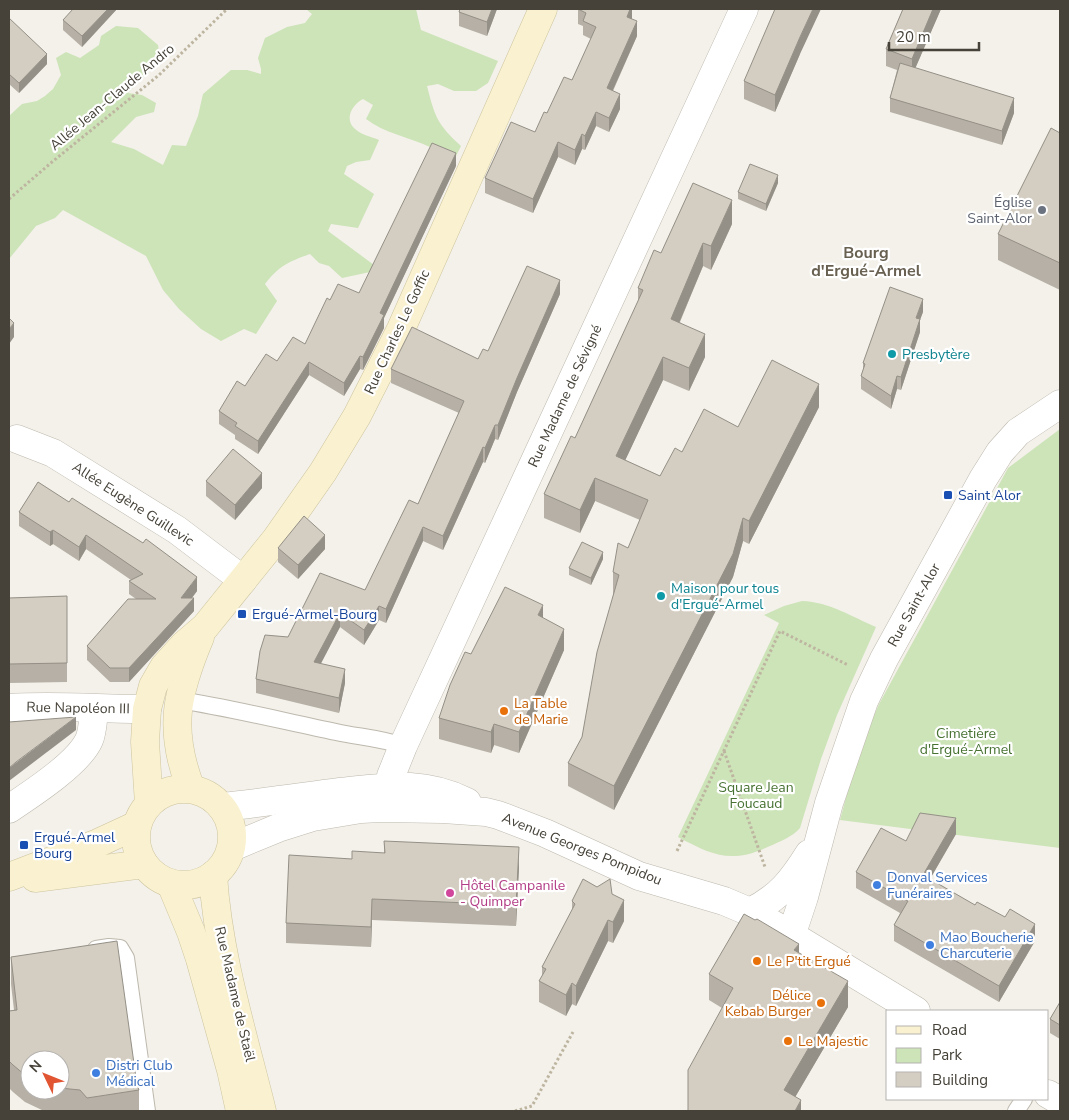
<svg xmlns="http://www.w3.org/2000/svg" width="1069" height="1120" viewBox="0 0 1069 1120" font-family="'Nunito Sans',sans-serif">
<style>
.green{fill:#cde3b8}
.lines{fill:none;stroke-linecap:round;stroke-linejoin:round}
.lane-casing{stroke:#beb9ae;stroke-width:18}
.street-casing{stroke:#beb9ae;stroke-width:29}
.secondary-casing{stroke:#cec49f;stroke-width:29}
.path{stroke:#beb5a1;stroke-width:3;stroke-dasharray:2.5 2.5;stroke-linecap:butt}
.lane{stroke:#fff;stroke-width:16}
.street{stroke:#fff;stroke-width:28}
.secondary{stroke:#f9f1cf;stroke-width:28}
.wall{fill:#b6b0a6;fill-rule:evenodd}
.shaded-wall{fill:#949087}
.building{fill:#d4cdc1;stroke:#949087}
.worship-dot{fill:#6b7280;stroke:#fff;stroke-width:2}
.culture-dot{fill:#0f9aa8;stroke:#fff;stroke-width:2}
.transit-dot{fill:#1a4fb4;stroke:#fff;stroke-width:2}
.food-dot{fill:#e8710a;stroke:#fff;stroke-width:2}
.shop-dot{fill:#3f7fe0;stroke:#fff;stroke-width:2}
.hotel-dot{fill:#d1479c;stroke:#fff;stroke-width:2}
.labels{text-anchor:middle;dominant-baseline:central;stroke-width:4.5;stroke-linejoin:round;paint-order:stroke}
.street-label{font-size:14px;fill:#464239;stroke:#fff}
.worship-label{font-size:14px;fill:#5b616d;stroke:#fff;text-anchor:end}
.culture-label{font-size:14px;fill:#0d838f;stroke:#fff;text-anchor:start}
.transit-label{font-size:14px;fill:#164399;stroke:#fff;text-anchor:start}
.food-label{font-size:14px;fill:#c56008;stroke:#fff;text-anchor:start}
.park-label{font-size:14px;fill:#477232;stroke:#fff}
.shop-label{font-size:14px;fill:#366cbe;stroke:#fff;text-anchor:start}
.hotel-label{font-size:14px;fill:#b23c85;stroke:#fff;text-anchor:start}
.quarter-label{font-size:16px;font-weight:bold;fill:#686051;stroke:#fff}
</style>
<rect width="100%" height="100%" fill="#f3f1ea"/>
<!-- green -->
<g class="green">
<path d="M306 9H416L421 30 498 61 488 83 476 91H454L438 84 427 86C435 117 437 124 461 146L453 162C445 157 438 151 430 147 409 137 384 133 366 119L373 105 363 99C353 104 344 118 354 128 359 134 372 137 379 140L370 160 356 162 347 166 344 174 374 194 358 228 331 224 328 231 374 265 370 272 342 278 329 266 319 263 310 254C288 262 280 265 265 284L277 301 256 334 244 329 221 341 201 329 179 309 163 290 146 256 63 210 55 218 36 226 9 259V116L22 104 37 101 45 96 53 89 61 75 56 58 66 52 80 58 99 45 101 36 116 26 138 28 158 45 160 59 128 93 142 95 156 103 154 112 136 117 111 142 134 149 163 165 172 145 186 146 198 116 203 94 231 70H247L261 74V69L258 58 265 38 287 27 305 23 312 14Z"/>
<path d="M1060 429V848L840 820 859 750 879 704 1008 468Z"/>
<path d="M802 601C830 602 852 617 876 627L837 715 821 759 800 828C792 837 781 841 770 846 731 864 714 856 678 837L779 623 764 615 784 606Z"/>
</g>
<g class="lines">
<defs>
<g id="lane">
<path d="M179 700C231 708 283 721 336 732 358 737 381 738 403 746"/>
<path d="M96 949 109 947 120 948 126 958 147 1111"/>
<path d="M1016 1111 1024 1099"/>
</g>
<g id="street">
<path d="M17 439 53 453 177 530 243 580"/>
<path d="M9 708C55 705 101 709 147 709"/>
<path d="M390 786 391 776 403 746 744 9"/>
<path d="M222 807C262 803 301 797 340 792 387 787 422 780 467 802"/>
<path d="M9 809C31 794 78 764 89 740 93 731 93 719 94 709"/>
<path d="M232 847 278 828 313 817 361 809 381 808 443 809 486 812 498 815 545 833 639 876 724 901 750 912 776 926 916 1011"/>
<path d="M750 912C780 897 792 881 809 854"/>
<path d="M791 936 804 897 829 803 864 701 884 659 983 479 1000 452 1018 432 1060 404"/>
<path d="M1048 1094 1060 1101"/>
</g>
<g id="secondary">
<circle cx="184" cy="837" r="48"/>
<path d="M191 789C168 730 176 694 200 637"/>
<path d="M149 804 145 742 147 709 153 686 164 667 184 645 205 627 276 539 323 472 357 416 401 329 543 9"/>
<path d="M213 875C218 955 243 1034 262 1111"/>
<path d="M9 877 98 843 137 825"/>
<path d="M35 878 144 864"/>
<path d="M171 884 191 932 200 959 231 1070 240 1111"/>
</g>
</defs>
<!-- lane casing -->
<use href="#lane" class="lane-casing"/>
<!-- street casing -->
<use href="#street" class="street-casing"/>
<!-- secondary casing -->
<use href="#secondary" class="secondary-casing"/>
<!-- path -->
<g class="path">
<path d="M9 199 52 162 159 75 227 9"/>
<path d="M724 751 765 867"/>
<path d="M677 851 780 631 848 665"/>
<path d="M515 1111 532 1106 573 1032"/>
</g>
<!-- lane -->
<use href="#lane" class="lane"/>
<!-- street -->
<use href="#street" class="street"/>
<!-- secondary -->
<use href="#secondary" class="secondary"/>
</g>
<!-- wall -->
<g class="wall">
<path d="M117 9 82 47 63 30V20Z"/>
<path d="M460 9H497L487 36 459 26V12Z"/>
<path d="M578 9H632V19L637 36 613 91 620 109 609 132 596 126 585 150 582 149 575 165 558 157 533 213 485 193V178L535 132 547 113 572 80 591 39 583 35V26L578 24Z"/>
<path d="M903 9H941L915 68 1014 113 1002 145 890 112V98L897 70 886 66V49Z"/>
<path d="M9 18 47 64 19 93 9 84Z"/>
<path d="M800 54 775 112 744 99V81Z"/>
<path d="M1060 133V290L998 260V234Z"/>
<path d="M456 166 384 318V328L363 370 360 369 344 396 309 375 258 454 235 439V435L219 424V411L245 386 277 361 305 344 330 300 359 293Z"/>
<path d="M778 183 766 211 738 199V192Z"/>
<path d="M732 224 711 270 703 266 680 322 705 357 689 391 663 380 625 460 660 476 682 452 738 427 819 407 749 544 743 541 733 577 614 810 568 786V763L582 737 613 596V572L628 548 640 520 595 501 580 533 544 518V494L575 438 638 302V288L661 253Z"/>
<path d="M560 294 517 392 498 440 495 439 485 463 483 462 443 550 423 541 386 623 379 620 364 645 340 627 320 664 345 683 339 713 256 693V679L288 637 365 590 418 504 459 413 391 383V369L478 359Z"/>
<path d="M923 312 920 319V332L901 390 897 389 891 409 861 389V376L863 370V363Z"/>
<path d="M206 481 262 488 235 520 206 496Z"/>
<path d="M38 482 197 591 192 598 194 611 129 682H110L87 660V646L136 599 129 594V581L131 580 86 549 79 561 53 544 50 546 19 526V512Z"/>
<path d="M278 548 325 549 298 579 278 562Z"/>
<path d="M603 559 591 585 569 575V568Z"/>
<path d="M67 596V682L9 683V598Z"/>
<path d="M543 618 564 650 519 753 494 745 491 753 439 739V718L471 654Z"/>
<path d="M956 834 930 879 1035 941 999 1002 894 941V925L900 913 856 888V872L906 841Z"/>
<path d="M384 841 519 867 516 926 372 920 371 947 286 943V923L352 859 384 853Z"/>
<path d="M612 894 624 921 613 943 608 941 576 1006 572 1004 566 1016 539 1002V981L542 976V967L572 911V901Z"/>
<path d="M799 953 848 1007 795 1097 801 1111 722 1008 709 1000V974Z"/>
<path d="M11 957 137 1085 139 1090V1111H44L25 1102 13 1092 9 1088V1011L14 1010 11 984ZM30 1060H60V1090H30Z"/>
<path d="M1060 1002V1039L1050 1033V1019Z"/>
</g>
<!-- shaded-wall -->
<g class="shaded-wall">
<path d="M108 9H117L82 47V36Z"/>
<path d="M492 9H497L487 36V22Z"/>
<path d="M630 9H632V19L627 31V17Z"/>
<path d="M813 9H821L800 54 775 112V95L800 37Z"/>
<path d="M933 9H941L912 76V59Z"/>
<path d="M637 21V36L607 103V88Z"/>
<path d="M47 54V64L19 93V83Z"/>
<path d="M620 94V109L609 132V118Z"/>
<path d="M1014 98V113L1002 145V131Z"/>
<path d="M596 112V126L585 150V136Z"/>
<path d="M582 134V149L575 165V150Z"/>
<path d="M558 142V157L533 213V199Z"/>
<path d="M456 153V166L384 318V328L363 370V357L380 313Z"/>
<path d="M778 175V183L766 211V204Z"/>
<path d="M732 200V224L711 270V246Z"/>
<path d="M703 243V266L671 342V319Z"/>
<path d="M560 280V294L517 392 498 440V425L517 378Z"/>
<path d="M923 299V312L916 331V318Z"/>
<path d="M920 319V332L901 390V377Z"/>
<path d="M14 323V337L9 344V329Z"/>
<path d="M705 334V357L689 391V368Z"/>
<path d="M360 356V369L344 396V383Z"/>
<path d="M663 357V380L616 480V456Z"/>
<path d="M309 362V375L258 454V441Z"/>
<path d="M897 376V389L891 409V396Z"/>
<path d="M819 384V407L749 544V521Z"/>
<path d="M495 425V439L485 463V448Z"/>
<path d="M483 447V462L443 550V536Z"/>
<path d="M262 473V488L235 520V505Z"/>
<path d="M595 478V501L580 533V510Z"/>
<path d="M743 518V541L733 577 614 810V786Z"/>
<path d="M423 527V541L386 623V609Z"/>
<path d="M53 530V544L50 546V532Z"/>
<path d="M86 535V549L79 561V547Z"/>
<path d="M325 535V549L298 579V565Z"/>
<path d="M603 552V559L591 585V578Z"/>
<path d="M197 577V591L181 612V598Z"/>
<path d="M194 598V611L129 682V668Z"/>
<path d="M543 605V626L538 615Z"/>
<path d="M379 606V620L364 645V630Z"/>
<path d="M340 613V627L314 677V662Z"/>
<path d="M564 629V650L519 753V732Z"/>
<path d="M345 669V683L339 713V698Z"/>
<path d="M76 717V730L9 781V768Z"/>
<path d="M494 724V745L491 753V732Z"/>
<path d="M956 818V834L923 891V875Z"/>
<path d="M519 847V867L516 926V905Z"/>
<path d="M372 899V920L371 947V927Z"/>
<path d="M624 900V921L613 943V922Z"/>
<path d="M608 920V941L576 1006V986Z"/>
<path d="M1035 924V941L999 1002V986Z"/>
<path d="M799 944V970L794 950Z"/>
<path d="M848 981V1007L787 1111 784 1090Z"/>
<path d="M572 983V1004L566 1016V995Z"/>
<path d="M801 1100V1111H795Z"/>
</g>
<!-- building -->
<g class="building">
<path d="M73 9H108L82 36 63 20Z"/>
<path d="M460 9H492L487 22 459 12Z"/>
<path d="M578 9H630L627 17 637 21 607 88 620 94 609 118 596 112 585 136 582 134 575 150 558 142 533 199 485 178 511 122 535 132 544 112 547 113 564 77 572 80 596 27 583 21 586 13Z"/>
<path d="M775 9H813L800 37 775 95 744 81Z"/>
<path d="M903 9H933L912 59 886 49Z"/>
<path d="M9 18 47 54 19 83 9 74Z"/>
<path d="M900 63 1014 98 1002 131 890 98Z"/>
<path d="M1051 128 1060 133V263L998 234Z"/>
<path d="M432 143 456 153 380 313 384 315 363 357 360 356 344 383 309 362 258 441 235 426 237 423 219 411 237 381 245 386 266 354 277 361 293 337 305 344 327 298 330 300 338 284 359 293Z"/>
<path d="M750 164 778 175 766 204 738 192Z"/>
<path d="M693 183 732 200 711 246 703 243 671 319 705 334 689 368 663 357 616 456 660 476 675 448 682 452 704 409 738 427 772 360 819 384 749 521 743 518 733 554 614 786 568 763 582 737 597 652 619 575 613 572 618 543 628 548 648 500 595 478 580 510 544 494 571 436 575 438 643 290 638 288 654 250 661 253Z"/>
<path d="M527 266 560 280 517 378 498 425H495L485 448 483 447 443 536 423 527 386 609 379 606 364 630 340 613 314 662 345 669 339 698 256 679 260 651 265 635 288 637 320 573 365 590 409 500 418 504 464 401 391 369 412 327 478 359 483 349 488 351Z"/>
<path d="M890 287 923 299 916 318 920 319 901 377 897 376 891 396 861 376 865 364 863 363Z"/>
<path d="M9 318 14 323 9 329Z"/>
<path d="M233 449 262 473 235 505 206 481Z"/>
<path d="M38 482 69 502 72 498 143 543 146 539 197 577 181 598H194L129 668H110L87 646 128 599H156L129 581 143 574 86 535 79 547 53 530 50 532 19 512Z"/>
<path d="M304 516 325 535 298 565 278 548Z"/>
<path d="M582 542 603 552 591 578 569 568Z"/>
<path d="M505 587 543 605 538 615 564 629 519 732 494 724 491 732 439 718 450 685 465 652 471 654Z"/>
<path d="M67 596V663L9 664V598Z"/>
<path d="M76 717 16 762 9 768V722Z"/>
<path d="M920 813 956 818 923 875 975 905 977 902 1005 917 1010 909 1035 924 999 986 894 925 908 901 856 872 881 828 906 841Z"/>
<path d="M384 841 519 847 516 905 372 899 371 927 286 923 289 855 352 859V851L385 853Z"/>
<path d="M583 879 597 887 610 879 612 894 624 900 613 922 608 920 576 986 572 983 566 995 539 981 546 969 542 967 575 904 572 901Z"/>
<path d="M744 914 755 920 757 919 799 944 794 950 848 981 784 1090 801 1100 795 1111H688V1070L733 988 709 974Z"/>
<path d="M117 941 137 1085 139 1090 87 1098 80 1090 60 1088V1060H30V1078L25 1075 13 1065 9 1061V1011L17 1010 11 957Z"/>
<path d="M1060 1002V1025L1050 1019Z"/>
</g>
<!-- markers -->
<circle class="worship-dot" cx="1042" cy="210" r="5"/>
<g class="culture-dot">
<circle cx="892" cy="354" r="5"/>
<circle cx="661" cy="596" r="5"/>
</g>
<g class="transit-dot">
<rect x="943" y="490" width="10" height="10" rx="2.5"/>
<rect x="237" y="609" width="10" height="10" rx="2.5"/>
<rect x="19" y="840" width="10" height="10" rx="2.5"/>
</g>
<g class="food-dot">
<circle cx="504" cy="711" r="5"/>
<circle cx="757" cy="961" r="5"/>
<circle cx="821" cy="1003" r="5"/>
<circle cx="788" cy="1041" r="5"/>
</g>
<g class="shop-dot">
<circle cx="877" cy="885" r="5"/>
<circle cx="930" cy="945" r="5"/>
<circle cx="96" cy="1073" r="5"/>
</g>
<circle class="hotel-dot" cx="450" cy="893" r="5"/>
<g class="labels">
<!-- street labels -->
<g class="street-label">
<text transform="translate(112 97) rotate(-40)">Allée Jean-Claude Andro</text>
<text transform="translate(397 332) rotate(-65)">Rue Charles Le Goffic</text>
<text transform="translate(565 396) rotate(-65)">Rue Madame de Sévigné</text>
<text transform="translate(133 504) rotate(33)">Allée Eugène Guillevic</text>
<text transform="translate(914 605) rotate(-61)">Rue Saint-Alor</text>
<text transform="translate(78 708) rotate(1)">Rue Napoléon III</text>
<text transform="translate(582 849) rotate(22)">Avenue Georges Pompidou</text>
<text transform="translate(235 994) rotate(77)">Rue Madame de Staël</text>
</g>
<!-- worship labels -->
<g class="worship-label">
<text x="1032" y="202">Église<tspan x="1032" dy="16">Saint-Alor</tspan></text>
</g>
<!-- culture labels -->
<g class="culture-label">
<text x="902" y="354">Presbytère</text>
<text x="671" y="588">Maison pour tous<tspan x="671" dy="16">d'Ergué-Armel</tspan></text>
</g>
<!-- transit labels -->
<g class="transit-label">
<text x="958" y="495">Saint Alor</text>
<text x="252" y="614">Ergué-Armel-Bourg</text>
<text x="34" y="837">Ergué-Armel<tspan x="34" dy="16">Bourg</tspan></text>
</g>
<!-- food labels -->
<g class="food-label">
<text x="514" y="703">La Table<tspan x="514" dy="16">de Marie</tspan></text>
<text x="767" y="961">Le P'tit Ergué</text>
<text x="811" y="995" text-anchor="end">Délice<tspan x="811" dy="16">Kebab Burger</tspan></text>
<text x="798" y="1041">Le Majestic</text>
</g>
<!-- park labels -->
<g class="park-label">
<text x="966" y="733">Cimetière<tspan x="966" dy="16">d'Ergué-Armel</tspan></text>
<text x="756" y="787">Square Jean<tspan x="756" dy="16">Foucaud</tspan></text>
</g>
<!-- shop labels -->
<g class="shop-label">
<text x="887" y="877">Donval Services<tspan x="887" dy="16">Funéraires</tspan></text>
<text x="940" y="937">Mao Boucherie<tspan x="940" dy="16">Charcuterie</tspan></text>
<text x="106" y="1065">Distri Club<tspan x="106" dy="16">Médical</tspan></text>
</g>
<!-- hotel labels -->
<g class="hotel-label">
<text x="460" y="885">Hôtel Campanile<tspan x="460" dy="16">- Quimper</tspan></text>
</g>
<!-- quarter labels -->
<g class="quarter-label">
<text x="866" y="253">Bourg<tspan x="866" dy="18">d'Ergué-Armel</tspan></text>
</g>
</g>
<!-- border -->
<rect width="1069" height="1120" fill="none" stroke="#464239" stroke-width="20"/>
<!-- legend -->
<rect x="886" y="1010" width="162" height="90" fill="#ffffff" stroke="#b5b3b0"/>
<rect x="896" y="1026" width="25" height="8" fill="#f9f1cf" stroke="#b5b3b0"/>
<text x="932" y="1035" font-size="15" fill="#464239">Road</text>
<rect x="896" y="1048" width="25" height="15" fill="#cde3b8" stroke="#b5b3b0"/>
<text x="932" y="1060" font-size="15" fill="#464239">Park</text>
<rect x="896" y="1072" width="25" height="15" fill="#d4cdc1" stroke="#b5b3b0"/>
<text x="932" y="1085" font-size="15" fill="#464239">Building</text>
<!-- north arrow -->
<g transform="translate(45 1075) rotate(313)"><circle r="24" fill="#ffffff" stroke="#b5b3b0"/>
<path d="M0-4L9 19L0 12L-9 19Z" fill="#e25532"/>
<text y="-8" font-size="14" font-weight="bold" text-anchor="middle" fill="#464239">N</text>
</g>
<!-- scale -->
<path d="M889 42v8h90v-8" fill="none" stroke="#464239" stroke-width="2.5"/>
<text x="896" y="42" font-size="15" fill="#464239" stroke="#ffffff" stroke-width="4" paint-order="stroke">20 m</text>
</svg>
